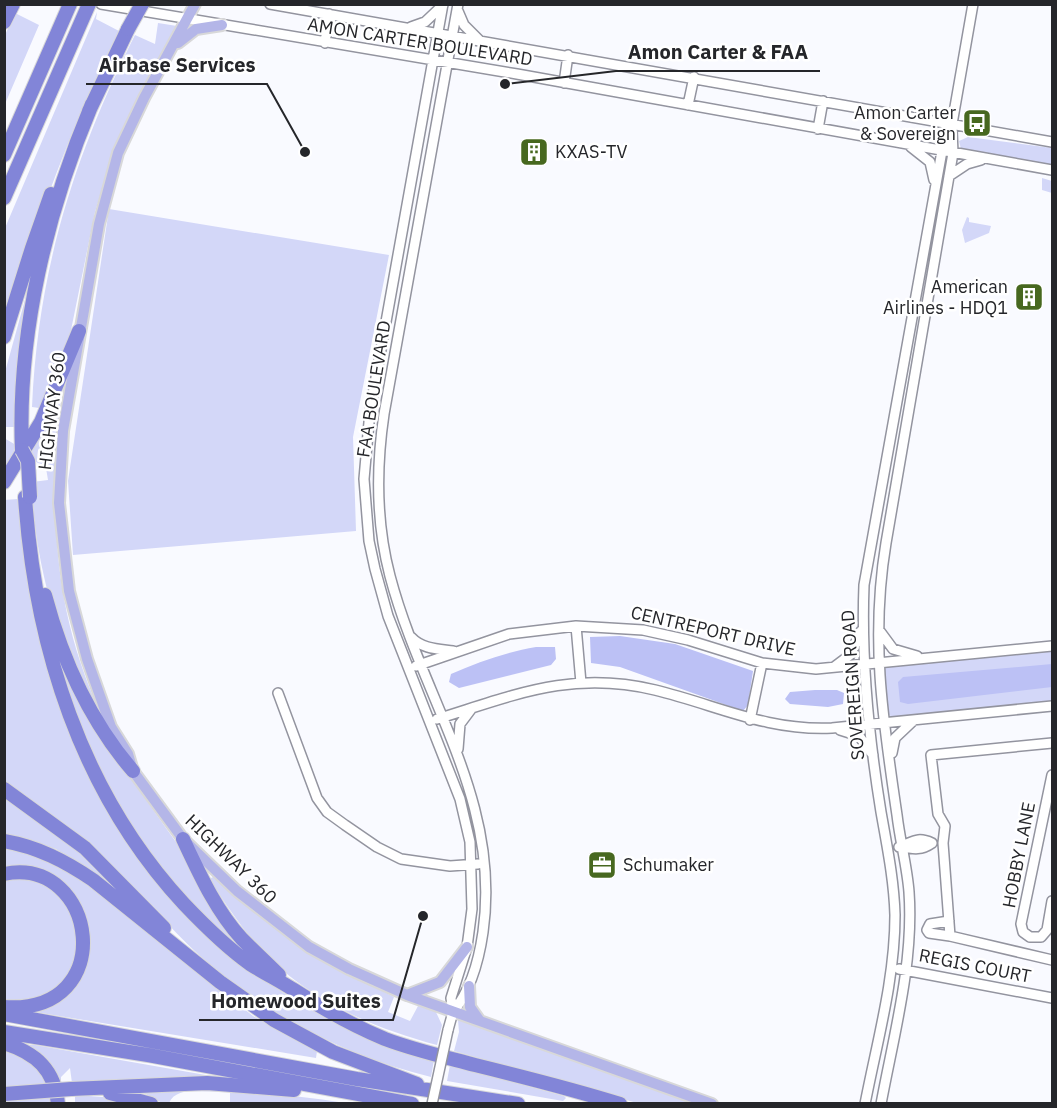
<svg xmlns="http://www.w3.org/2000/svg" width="1057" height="1108" font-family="'IBM Plex Sans',sans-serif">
<rect width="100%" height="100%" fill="#f9faff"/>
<path fill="#d3d7f8" d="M97,12L96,19L119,31C71,126 36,223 5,324V228Z
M15,13L39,25L5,104V35Z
M158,23L177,26L137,100L112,157L95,212L70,335L39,408L32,407C38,270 74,156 135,35L155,44Z
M968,137L1052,148V165L961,149L959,141Z
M1042,178L1052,181V193L1042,190Z
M109,209L389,255L353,437L356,531L73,555L68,481Z
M967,217L969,218V222L991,226L989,233L965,243L962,230Z
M31,278L16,427H5V372Z
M60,404C50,517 53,611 102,716C60,663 32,550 32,482L48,480L46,468L33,460L31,451L57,405Z
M4,438L16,445V454L4,473Z
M18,499C34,641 67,771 160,884C173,900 190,914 205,928C235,957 265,983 301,1004C343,1028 389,1043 434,1060L431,1077C345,1056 264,1014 199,955C168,927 143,894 113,867C79,836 40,810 5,783L4,500Z
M54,639L127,773L183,852L237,938L233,943L198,911L161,870L107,789L66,690Z
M1052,651V703L893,718L887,713L883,670L890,666Z
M5,795L68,841L121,889L120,894L56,849L5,834Z
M4,847L50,860L84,878L173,953L253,1016L317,1051L316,1058L35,1012L82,970L68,892L5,871Z
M213,877L286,937L317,957L394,997L388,1012L410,1021L418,1006L435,1010L442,1025L437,1045C365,1026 293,993 246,932C233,915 221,897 209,879Z
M5,879C14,880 28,878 37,882C84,898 91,968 50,994C39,1001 17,1000 5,1002Z
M458,1020H462L699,1103H637L454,1051L459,1032Z
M30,1045H35L234,1080L72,1083L70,1068L61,1077V1084L28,1046Z
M5,1047L29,1058L50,1085L5,1087Z
M450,1065L564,1096L566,1098L563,1101L447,1081Z
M173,1091C231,1091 288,1093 345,1103H230V1092C213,1092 177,1084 169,1103H162L142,1092Z
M75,1095L116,1098L117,1103H75Z
M53,1097V1103L5,1104V1099Z"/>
<path fill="#bcc1f5" d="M620,636L675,644L753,671L748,705L743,711L620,667L591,663L590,637Z
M536,647H555L556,659L551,665L459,688L449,682L451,674C478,662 506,652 536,647Z
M1052,664V687L908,704L900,702L898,682L903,677Z
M815,690H837L844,693L843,704L828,707L790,704L785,699L790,692Z"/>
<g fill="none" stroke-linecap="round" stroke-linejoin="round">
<g stroke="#93949f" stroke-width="12">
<path id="minor" d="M101,4L517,74L1052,170
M270,4L1052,142
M443,4L370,411L364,479L369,541L375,569L388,616L460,799L470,842L472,909L467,947L451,998L453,1012L448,1030
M458,11L464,25L479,40
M411,27L425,22L443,5
M325,43L329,14
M564,83L568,55
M688,105L694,77
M818,129L823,101
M911,147L930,162L934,180
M949,176L967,164L981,160
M576,626L581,683
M879,630L893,649L917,656
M411,637C422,649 438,649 453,651
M416,666L509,634L576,626L643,630L688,640L762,663L816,669L1052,646
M834,667L850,655L861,631
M278,693L317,798L327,812L345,825L377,847L401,859L450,866L478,864
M437,719C515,695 571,670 655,690C717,705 766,731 832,728L1052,706
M750,720L762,663
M840,730L859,736L873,755
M1052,743L931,755L938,814L945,826L943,843L950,936L1052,960
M458,749L460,724L472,708
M892,753L895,738L913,721
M1052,775L1021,924L1023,932L1030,937H1041L1047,930L1052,901
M902,846C914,850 922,850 932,843
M899,847C913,842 917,836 932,843
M949,921L930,924L927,930L929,933L950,936
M899,969L1052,998
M453,1012C471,990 479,960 483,932C502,800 422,698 390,576C376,523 376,468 384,414L458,4
M865,1104C877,1042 895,979 895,915C894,880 887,846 881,812C869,738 861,660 864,585L942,151L952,124L973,4
M881,1104C894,1034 914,962 909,892C907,866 900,841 897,815C883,720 870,639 886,543L953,153L952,130"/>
</g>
<g stroke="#d8d8d9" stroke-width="14">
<path id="major" d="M195,4L144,98L118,153L99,224L63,431L59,503L69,591L87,659L111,727L128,754L133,771L183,839L237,891L309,947L349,969L407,995L712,1104
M178,43L196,29L222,25
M469,986L470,1007L480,1021
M407,995L440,982L467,947"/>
</g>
<g stroke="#d8d8d9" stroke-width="16">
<path id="highway" d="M4,22L13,4
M89,111L128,29
M4,155L70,4
M4,198L89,4
M4,337L32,248L51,194
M22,450C17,333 47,211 92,104
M4,482L41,422L79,331
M25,497C35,646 81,793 184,904C204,925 226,947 250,964C264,973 280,981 294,990C325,1010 351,1025 385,1039C414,1050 445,1057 475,1065C524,1077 572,1089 620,1104
M45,595C62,659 89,720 133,771
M4,789L85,848L164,928
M183,839C199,873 216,911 242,939C254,951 267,963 279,975
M4,841C38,847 65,861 93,880L220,982L274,1020L333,1052L417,1084
M4,874C97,855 121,1015 4,1007
M4,1014L357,1079L518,1104
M4,1032L148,1055L412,1104
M4,1043C36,1053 55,1070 58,1104
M71,1089L207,1083L294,1090
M110,1093L151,1104"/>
</g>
<use href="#minor" stroke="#fff" stroke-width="9"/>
<use href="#major" stroke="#b4b6e8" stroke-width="10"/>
<use href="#highway" stroke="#8285d8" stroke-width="14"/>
<g stroke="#93949f" stroke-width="12" stroke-linecap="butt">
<path id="minor-bridge" d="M432,1104L448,1030"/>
</g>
<g stroke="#d8d8d9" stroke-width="16" stroke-linecap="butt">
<path id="highway-bridge" d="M128,29L142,4
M22,450L28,461L30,497
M4,1094L71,1089"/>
</g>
<use href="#minor-bridge" stroke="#fff" stroke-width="9"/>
<use href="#highway-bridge" stroke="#8285d8" stroke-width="14"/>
</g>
<defs>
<g id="bus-square" transform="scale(1.5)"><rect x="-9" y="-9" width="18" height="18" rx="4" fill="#47681f" stroke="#fff"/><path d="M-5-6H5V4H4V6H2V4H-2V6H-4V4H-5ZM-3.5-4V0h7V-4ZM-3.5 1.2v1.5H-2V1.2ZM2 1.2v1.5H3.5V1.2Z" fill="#fff"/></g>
<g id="building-square" transform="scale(1.5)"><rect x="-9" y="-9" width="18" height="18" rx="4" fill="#47681f" stroke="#fff"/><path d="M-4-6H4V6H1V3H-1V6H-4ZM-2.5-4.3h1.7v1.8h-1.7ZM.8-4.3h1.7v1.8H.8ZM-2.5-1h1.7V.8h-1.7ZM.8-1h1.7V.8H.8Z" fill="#fff"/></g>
<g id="office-square" transform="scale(1.5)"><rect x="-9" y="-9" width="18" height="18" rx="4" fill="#47681f" stroke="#fff"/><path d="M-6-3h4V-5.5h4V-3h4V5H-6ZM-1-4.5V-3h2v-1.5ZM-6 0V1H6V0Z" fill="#fff"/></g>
</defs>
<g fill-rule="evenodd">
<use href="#bus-square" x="977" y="123"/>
<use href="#building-square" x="534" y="152"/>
<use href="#building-square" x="1029" y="297"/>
<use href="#office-square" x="602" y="865"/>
</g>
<g text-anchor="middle" stroke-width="5" stroke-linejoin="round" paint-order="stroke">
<g font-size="18" fill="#25262a" stroke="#fff">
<text transform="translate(420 42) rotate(9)" y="6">AMON CARTER BOULEVARD</text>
<text transform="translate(374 389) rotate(-81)" y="6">FAA BOULEVARD</text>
<text transform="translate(52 411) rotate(-83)" y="6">HIGHWAY 360</text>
<text transform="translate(713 631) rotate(13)" y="6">CENTREPORT DRIVE</text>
<text transform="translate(853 685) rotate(-94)" y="6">SOVEREIGN ROAD</text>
<text transform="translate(1019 855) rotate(-79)" y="6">HOBBY LANE</text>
<text transform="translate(231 859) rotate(44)" y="6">HIGHWAY 360</text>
<text transform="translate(975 966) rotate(11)" y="6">REGIS COURT</text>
</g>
<g font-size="18" fill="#25262a" stroke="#fff" text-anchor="end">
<text x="956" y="119">Amon Carter<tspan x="956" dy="21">&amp; Sovereign</tspan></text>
<text x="555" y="158" text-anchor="start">KXAS-TV</text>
<text x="1008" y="293">American<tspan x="1008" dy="21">Airlines - HDQ1</tspan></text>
<text x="623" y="871" text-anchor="start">Schumaker</text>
</g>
</g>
<path fill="none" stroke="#25262a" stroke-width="2" d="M505 84L616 71H820M305 152L267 84H86M423 916L393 1020H199"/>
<g fill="#25262a" stroke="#fff" stroke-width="2">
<circle cx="505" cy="84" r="6"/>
<circle cx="305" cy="152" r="6"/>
<circle cx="423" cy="916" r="6"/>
</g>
<g font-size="20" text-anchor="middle" font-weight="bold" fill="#25262a" stroke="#fff" stroke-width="5" stroke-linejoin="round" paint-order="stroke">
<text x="718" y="59">Amon Carter &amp; FAA</text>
<text x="177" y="72">Airbase Services</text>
<text x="296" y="1008">Homewood Suites</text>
</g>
<rect width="1057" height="1108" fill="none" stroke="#25262a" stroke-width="12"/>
</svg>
